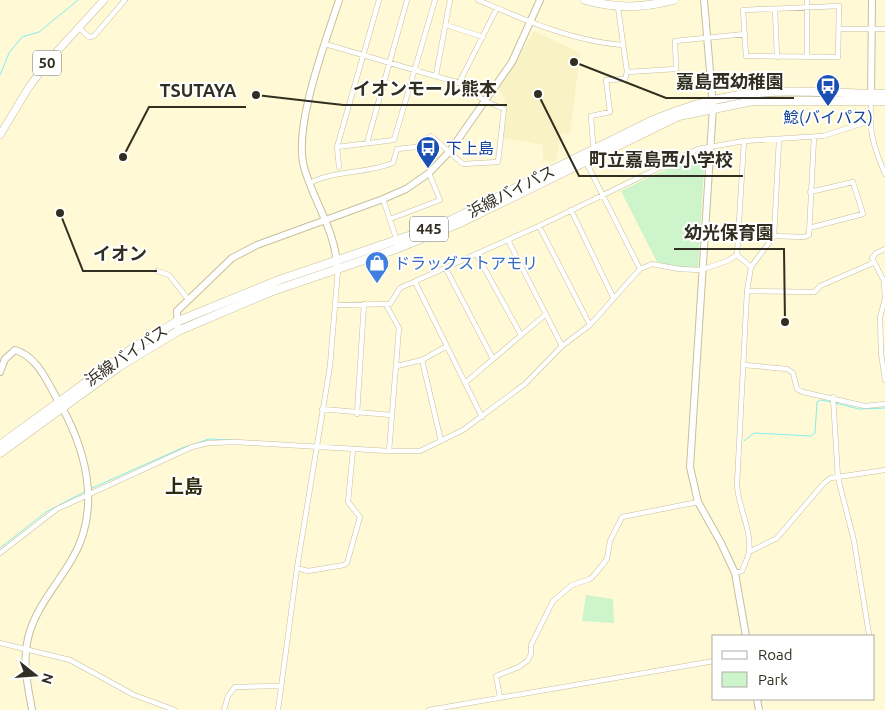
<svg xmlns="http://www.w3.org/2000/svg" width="885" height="710" font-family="Ubuntu,'Noto Sans JP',sans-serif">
<rect width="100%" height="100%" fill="#fff9d5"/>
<path fill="#f9f2c5" d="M534,31L580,53L570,134L561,133L556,161H543V145L504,138L505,100L498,89Z"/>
<path fill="#cdf4cb" d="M705,154L698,267H679L657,262L621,191L685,160Z
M586,595L613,599L614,623L582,621Z"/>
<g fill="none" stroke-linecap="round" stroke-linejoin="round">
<path stroke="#82edf3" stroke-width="1" d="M0,75L9,53L22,37L39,32L78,0
M835,403L859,409L885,408
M744,441L754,433L811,436L815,433L817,402L821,400L831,402
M90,489L182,448L209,439L286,443
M0,548L46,512L84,492"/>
<g stroke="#c6c09d" stroke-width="5.5">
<path id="street" d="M478,0C525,20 571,41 622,45
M807,0V57
M839,6L838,57L746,56L743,10Z
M775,9L777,57
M446,25L483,37
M79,28L89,37L94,36L125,0
M839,29H885
M627,72L676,69L675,41L745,34
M436,75L450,0
M459,83L497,8
M871,101C869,133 873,145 885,174
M367,143L407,0
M593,144L591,116L610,112L606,80L625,79L627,72L618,7
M337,147L394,140L435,0
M585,160L640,269
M339,167L337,147L379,0
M310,183C335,170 366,174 393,163L397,149L416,147L431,136L463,164L498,162L504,109L485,101L459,83L325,44
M383,199L397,241L396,249
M571,210L613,297
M390,219L440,200L429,173
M539,226L590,325
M809,228L863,214L853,182L810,192
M774,236L804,237L809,235L814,137
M508,240L562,346
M885,249L876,253L872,258L884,281L885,299L880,317L881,353L885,380
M477,255L521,335
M737,255L744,141
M737,255L751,267
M446,269L493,359
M157,271L169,275L188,299
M415,282L482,417
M747,291L815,292L820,286L873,263
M335,305L390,304L400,288L539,226L698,149L744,141L823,136L870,121
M386,305L399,328L389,451
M422,360L441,441
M744,365L787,369L793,373L797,389L803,392L865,406L885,404
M397,366L422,360L447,346
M465,383L546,314
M833,397L838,478L854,541L869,634
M322,409L391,415
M357,414L364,304
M749,552L777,538L824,483L831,478L885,470
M0,553L57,509L192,447L208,443L236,442L389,451H420L463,430L525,384L562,346L590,325L640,269L652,264L679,269L701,270L727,261L737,255
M297,568L308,571L344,565L347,563L360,517L348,502L353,450
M735,573L742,571C744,565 748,558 749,552C752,530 738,507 737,485L747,291L751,267L774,236L779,140
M0,643L70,660L134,695L175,710
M500,697L496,676L519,667L528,660L531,654V645L553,601L572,585L590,579L596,573L607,559L610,541L622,517L698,502
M224,710L228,696L235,687L281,686
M278,710L297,568L330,366L338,269
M429,710L714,661"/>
</g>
<g stroke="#c6c09d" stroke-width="8">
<path id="secondary" d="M704,0L713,107L690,467L698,502L721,543L735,573L746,636
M871,99L872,0
M337,265C335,230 313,200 304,167C293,126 326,41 339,0
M178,331L177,311L232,258L257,245L383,199L406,189L429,173L450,151L512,62L540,0
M0,372L5,359L15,350C36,356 46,379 56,397C85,445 103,507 72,559C57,585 35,608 28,638C22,662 28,687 32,710
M757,699L759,710"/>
</g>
<g stroke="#c6c09d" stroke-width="8">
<path id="primary" d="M0,135L29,87L50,59L104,0"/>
</g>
<g stroke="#c6c09d" stroke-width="9">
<path id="highway" d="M585,0C617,9 643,8 674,0
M0,445L133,348L176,322L279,280L441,225L651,121C679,109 708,100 739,95C787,88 837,94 885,94
M0,453L120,366L178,331L270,292L396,249L462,222L679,116L753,101H885"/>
</g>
<use href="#street" stroke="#fff" stroke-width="4.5"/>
<use href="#secondary" stroke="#fff" stroke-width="6"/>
<use href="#primary" stroke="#fff" stroke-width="7"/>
<use href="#highway" stroke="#fff" stroke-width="8"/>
</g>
<defs>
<g id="bus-pin" transform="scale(1.25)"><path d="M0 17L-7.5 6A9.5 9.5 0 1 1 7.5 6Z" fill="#1a4fb4" stroke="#fff"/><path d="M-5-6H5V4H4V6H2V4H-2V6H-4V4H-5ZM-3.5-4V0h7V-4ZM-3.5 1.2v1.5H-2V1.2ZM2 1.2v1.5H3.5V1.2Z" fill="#fff"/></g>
<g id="shop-pin" transform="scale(1.25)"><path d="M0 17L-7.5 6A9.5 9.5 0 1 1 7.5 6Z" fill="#3f7fe0" stroke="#fff"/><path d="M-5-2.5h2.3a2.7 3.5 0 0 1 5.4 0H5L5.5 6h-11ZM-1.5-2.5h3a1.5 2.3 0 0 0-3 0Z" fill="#fff"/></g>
</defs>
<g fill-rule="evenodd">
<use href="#bus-pin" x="828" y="86"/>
<use href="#bus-pin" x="428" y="148"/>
<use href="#shop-pin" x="377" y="263"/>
</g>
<g text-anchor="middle" stroke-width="4" stroke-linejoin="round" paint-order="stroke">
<g fill="#fff" stroke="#6f6d64" stroke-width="1">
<rect x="33" y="50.5" width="28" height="25" rx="4"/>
<rect x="410" y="216.5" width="38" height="25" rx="4"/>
</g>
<g font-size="15" font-weight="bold" fill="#312f21">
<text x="47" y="68">50</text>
<text x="429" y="234">445</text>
</g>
<g font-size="16" fill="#164399" stroke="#fff">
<text x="828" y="123">鯰(バイパス)</text>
<text x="446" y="154" text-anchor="start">下上島</text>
</g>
<g font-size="16" fill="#312f21" stroke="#fff">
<text transform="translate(511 191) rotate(-27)" y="6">浜線バイパス</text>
<text transform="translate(126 355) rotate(-34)" y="6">浜線バイパス</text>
</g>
<g font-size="16" fill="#366cbe" stroke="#fff" text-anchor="start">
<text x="394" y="269">ドラッグストアモリ</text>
</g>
<g font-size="19" font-weight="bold" fill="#302b0c" stroke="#fff">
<text x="184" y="493">上島</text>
</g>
</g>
<path fill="none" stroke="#312f21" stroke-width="2" d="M574 62L666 98H794M256 95L343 105H507M123 157L149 107H246M538 94L579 176H743M785 322L784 249H674M60 213L83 271H157"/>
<g fill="#312f21" stroke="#fff" stroke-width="2">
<circle cx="574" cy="62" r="5"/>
<circle cx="256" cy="95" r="5"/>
<circle cx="123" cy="157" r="5"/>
<circle cx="538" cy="94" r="5"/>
<circle cx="785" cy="322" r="5"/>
<circle cx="60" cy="213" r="5"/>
</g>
<g font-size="18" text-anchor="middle" font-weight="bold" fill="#312f21" stroke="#fff" stroke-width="4" stroke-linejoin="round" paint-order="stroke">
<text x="730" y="88">嘉島西幼稚園</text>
<text x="425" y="95">イオンモール熊本</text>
<text x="198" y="97">TSUTAYA</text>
<text x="661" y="166">町立嘉島西小学校</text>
<text x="729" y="239">幼光保育園</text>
<text x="120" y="260">イオン</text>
</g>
<rect x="712" y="635" width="162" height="65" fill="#ffffff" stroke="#adaca6"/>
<rect x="722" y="651" width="25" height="8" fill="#ffffff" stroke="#adaca6"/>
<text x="758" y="660" font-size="15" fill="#312f21">Road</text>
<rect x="722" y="672" width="25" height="15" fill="#cdf4cb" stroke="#adaca6"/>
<text x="758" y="685" font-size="15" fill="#312f21">Park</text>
<g transform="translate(35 675) rotate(107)" stroke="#ffffff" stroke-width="4" paint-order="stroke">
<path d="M0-4L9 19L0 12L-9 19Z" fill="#312f21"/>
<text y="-8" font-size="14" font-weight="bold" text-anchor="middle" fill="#312f21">N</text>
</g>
</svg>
